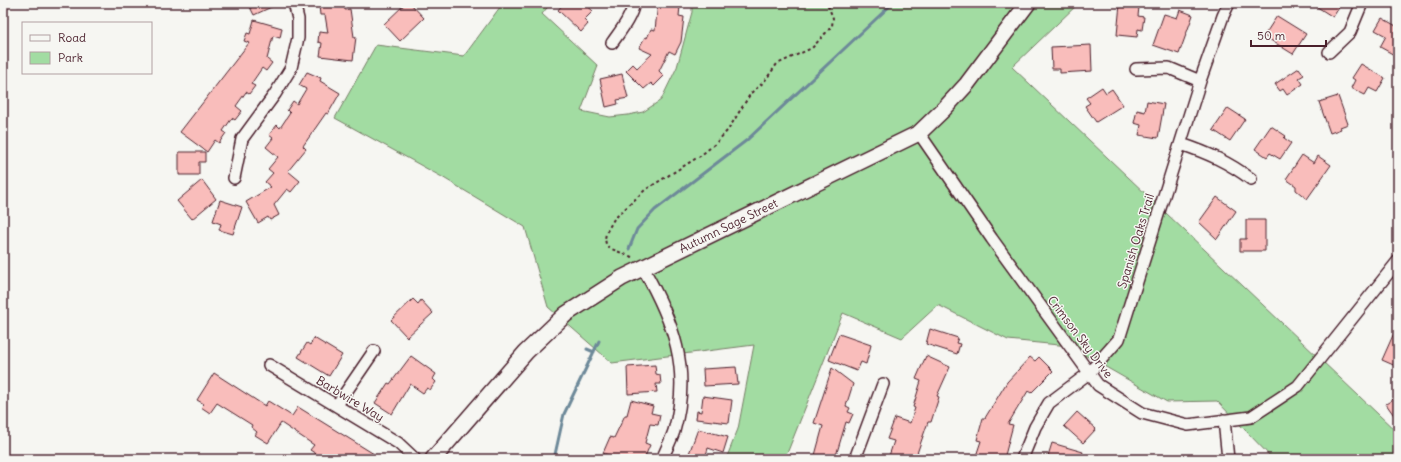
<svg xmlns="http://www.w3.org/2000/svg" width="1401" height="462" font-family="Delius,sans-serif">
<rect width="100%" height="100%" fill="#f6f6f2"/>
<filter id="ink" filterUnits="userSpaceOnUse"><feTurbulence type="fractalNoise" baseFrequency=".025" numOctaves="2"/><feDisplacementMap in="SourceGraphic" scale="8" xChannelSelector="R" yChannelSelector="G"/><feConvolveMatrix kernelMatrix="1 2 1 2 8 2 1 2 1" color-interpolation-filters="sRGB"/></filter>
<g filter="url(#ink)">
<path fill="#a2dca2" stroke="#767e66" d="M503,3H551L542,14L598,66L581,111L610,117L628,115L643,112L661,100L677,67L692,12V3H1079L1012,67L1398,433V459H1273L1217,401L1167,402L1069,346L1008,340L938,305L902,338L843,313L788,451L781,459H726L738,429L754,345L612,363L548,307L525,227L442,177L335,118L376,45L464,56Z"/>
<g fill="none" stroke-linecap="round" stroke-linejoin="round">
<path stroke="#6d8999" stroke-width="3" d="M629,249L637,229L655,210L747,140L893,3
M587,349L594,352
M554,459L564,414L599,341"/>
</g>
<path fill="#f9bdbb" stroke="#4a1f2b" d="M248,3H280L254,15Z
M335,3H344L345,10L350,9L354,37H356L353,60L320,56L322,43L318,42L319,32L328,33L325,15H320L319,5Z
M406,3H410L424,18L400,41L384,24Z
M564,3H584L593,11L584,20L588,24L581,32L558,10Z
M658,3L680,6L679,16L684,17L681,42L675,54L669,51L659,71L664,76L654,86L651,83L644,89L626,71L633,64L637,68L652,54L639,48L645,37L647,38L651,29L655,30Z
M1311,3H1342L1333,17Z
M1120,4L1139,7L1138,16L1144,17L1142,30L1138,29L1137,37L1117,35Z
M1180,10L1193,15L1179,54L1153,45L1164,14L1177,18Z
M1277,16L1306,34L1293,54L1264,36Z
M1382,18L1398,27V57L1380,47L1386,36L1375,30Z
M254,20L282,28L280,38L273,36L267,59L272,63L266,71L262,68L251,84L255,86L249,94L246,92L236,106L242,111L235,120L232,118L223,131L226,133L219,143L215,140L207,152L180,132L249,43L244,41L247,33L250,34Z
M1091,45L1092,71L1060,73V69H1052L1051,47Z
M1361,64L1385,78L1377,92L1369,88L1365,95L1351,88L1355,80L1352,78Z
M1299,68L1304,75L1299,78L1303,84L1287,95L1283,89L1280,91L1275,84Z
M307,72L321,78L320,81L340,93L328,114L326,113L303,146L306,149L288,171L300,181L291,192L287,189L274,205L279,215L270,220L268,217L258,223L246,202L271,187L265,182L273,173L268,169L278,157L266,147L273,138L269,135L277,125L280,128L290,113L287,110L293,101L297,104L306,89L299,85Z
M622,74L628,98L617,100L618,104L606,107L600,79Z
M1102,87L1106,93L1112,89L1123,105L1096,122L1085,106L1090,103L1086,98Z
M1338,96L1348,124L1340,127L1341,129L1330,133L1319,102Z
M1147,101L1164,104L1158,138L1139,135L1141,125L1134,123L1137,110L1145,112Z
M1228,108L1245,119L1230,141L1213,130Z
M1271,126L1286,136L1284,138L1291,143L1280,159L1270,153L1267,157L1255,149Z
M179,152H205V162H199V175H179Z
M1302,155L1314,163L1318,156L1331,165L1307,199L1296,190V186L1286,179Z
M202,180L216,199L192,219L177,201Z
M1217,197L1236,211L1217,239L1199,222Z
M220,200L242,207L233,234L219,230L221,224L213,221Z
M1246,220H1265V251H1240V239H1246Z
M413,299L418,304L421,300L433,313L407,337L391,320Z
M1398,324V367L1382,360Z
M930,329L958,338L956,343L960,344L957,354L926,344Z
M839,334L871,345L866,364L861,362L857,371L829,360Z
M314,338L342,355L329,376L298,357L307,343L310,345Z
M411,356L436,374L433,379L436,382L430,390L427,388L423,393L410,384L392,414L375,403L388,383L390,384Z
M926,356L950,367L937,396L939,397L931,422H928L915,459H888L894,441L887,439L895,418L910,423L915,408L913,407L921,381L916,379Z
M1030,357L1035,361L1039,357L1053,371L1031,393L1028,391L1008,424L1013,425L1004,459H975L981,441L977,440L983,418H985L1007,382Z
M655,365L656,374L660,375L661,384H656L657,392L628,394L627,367Z
M736,367L738,384L704,386L703,369Z
M832,368L853,384L846,406L850,408L848,412L853,414L849,423L846,422L835,459H814L823,426L814,423Z
M214,373L265,406L268,401L292,416L298,407L382,459H324L310,450L314,445L281,423L268,443L255,435L257,432L251,427L252,425L217,403L210,413L201,407L204,404L197,400Z
M703,396L732,400L729,423L696,419L697,411L701,412Z
M1398,396V421L1386,404Z
M631,400L653,406L651,413L660,415L658,425L650,424L645,443L650,445L644,459H618L603,453L610,437L614,438L625,415H627Z
M1077,412L1096,429L1083,443L1064,426Z
M698,429L728,437L723,453L708,448L705,459H687Z
M1052,443L1083,452L1081,459H1047Z"/>
<g fill="none" stroke-linecap="round" stroke-linejoin="round">
<g stroke="#4a1f2b" stroke-width="14">
<path id="street" d="M612,43C621,30 631,18 634,3
M1329,52L1350,32L1362,3
M1136,69L1169,68L1200,81
M919,133L992,239L1098,385L1142,413L1188,425L1251,417L1298,386L1398,261
M1181,144C1208,153 1228,162 1251,179
M234,178L242,139L275,94L291,68L298,38V19L294,3
M643,268C673,321 692,369 674,431C671,440 666,450 662,459
M269,365L398,443L415,459
M337,405L374,351
M1224,420L1228,459
M855,459L883,384
M1022,459L1035,427L1049,403L1089,373L1119,339L1200,81L1223,16L1229,3"/>
</g>
<g stroke="#4a1f2b" stroke-width="18">
<g id="secondary">
<path id="s1" d="M433,459L526,352L566,314L622,278L919,133L944,109L967,84L1028,3"/>
</g>
</g>
<path stroke="#4a1f2b" stroke-width="2" stroke-dasharray="3 3" stroke-linecap="butt" d="M632,257L609,248L606,244L605,239L606,233L614,219L645,190L700,156L715,144L728,130L751,93L764,82L777,64L812,48L832,26L833,18L827,3"/>
<use href="#street" stroke="#f6f6f2" stroke-width="11"/>
<use href="#secondary" stroke="#f6f6f2" stroke-width="15"/>
</g>
</g>
<g text-anchor="middle" stroke-width="3" stroke-linejoin="round" paint-order="stroke">
<g font-size="12" fill="#4a1f2b" stroke="#f6f6f2">
<text dy="4" stroke="none"><textPath href="#s1" startOffset="382">Autumn Sage Street</textPath></text>
<text transform="translate(1136 241) rotate(-73)" y="4">Spanish Oaks Trail</text>
<text transform="translate(1080 337) rotate(53)" y="4">Crimson Sky Drive</text>
<text transform="translate(350 399) rotate(31)" y="4">Barbwire Way</text>
</g>
</g>
<rect width="1401" height="462" fill="none" stroke="#f6f6f2" stroke-width="16"/>
<rect x="8" y="8" width="1385" height="446" fill="none" stroke="#4a1f2b" stroke-width="1.5" filter="url(#ink)"/>
<rect x="22" y="22" width="130" height="52" fill="#f6f6f2" stroke="#b1a0a2"/>
<rect x="30" y="35" width="20" height="6" fill="#f6f6f2" stroke="#b1a0a2"/>
<text x="58" y="42" font-size="12" fill="#4a1f2b">Road</text>
<rect x="30" y="52" width="20" height="12" fill="#a2dca2" stroke="#b1a0a2"/>
<text x="58" y="62" font-size="12" fill="#4a1f2b">Park</text>
<path d="M1251 40v6h75v-6" fill="none" stroke="#4a1f2b" stroke-width="2"/>
<text x="1257" y="40" font-size="12" fill="#4a1f2b" stroke="#f6f6f2" stroke-width="3" paint-order="stroke">50 m</text>
</svg>
